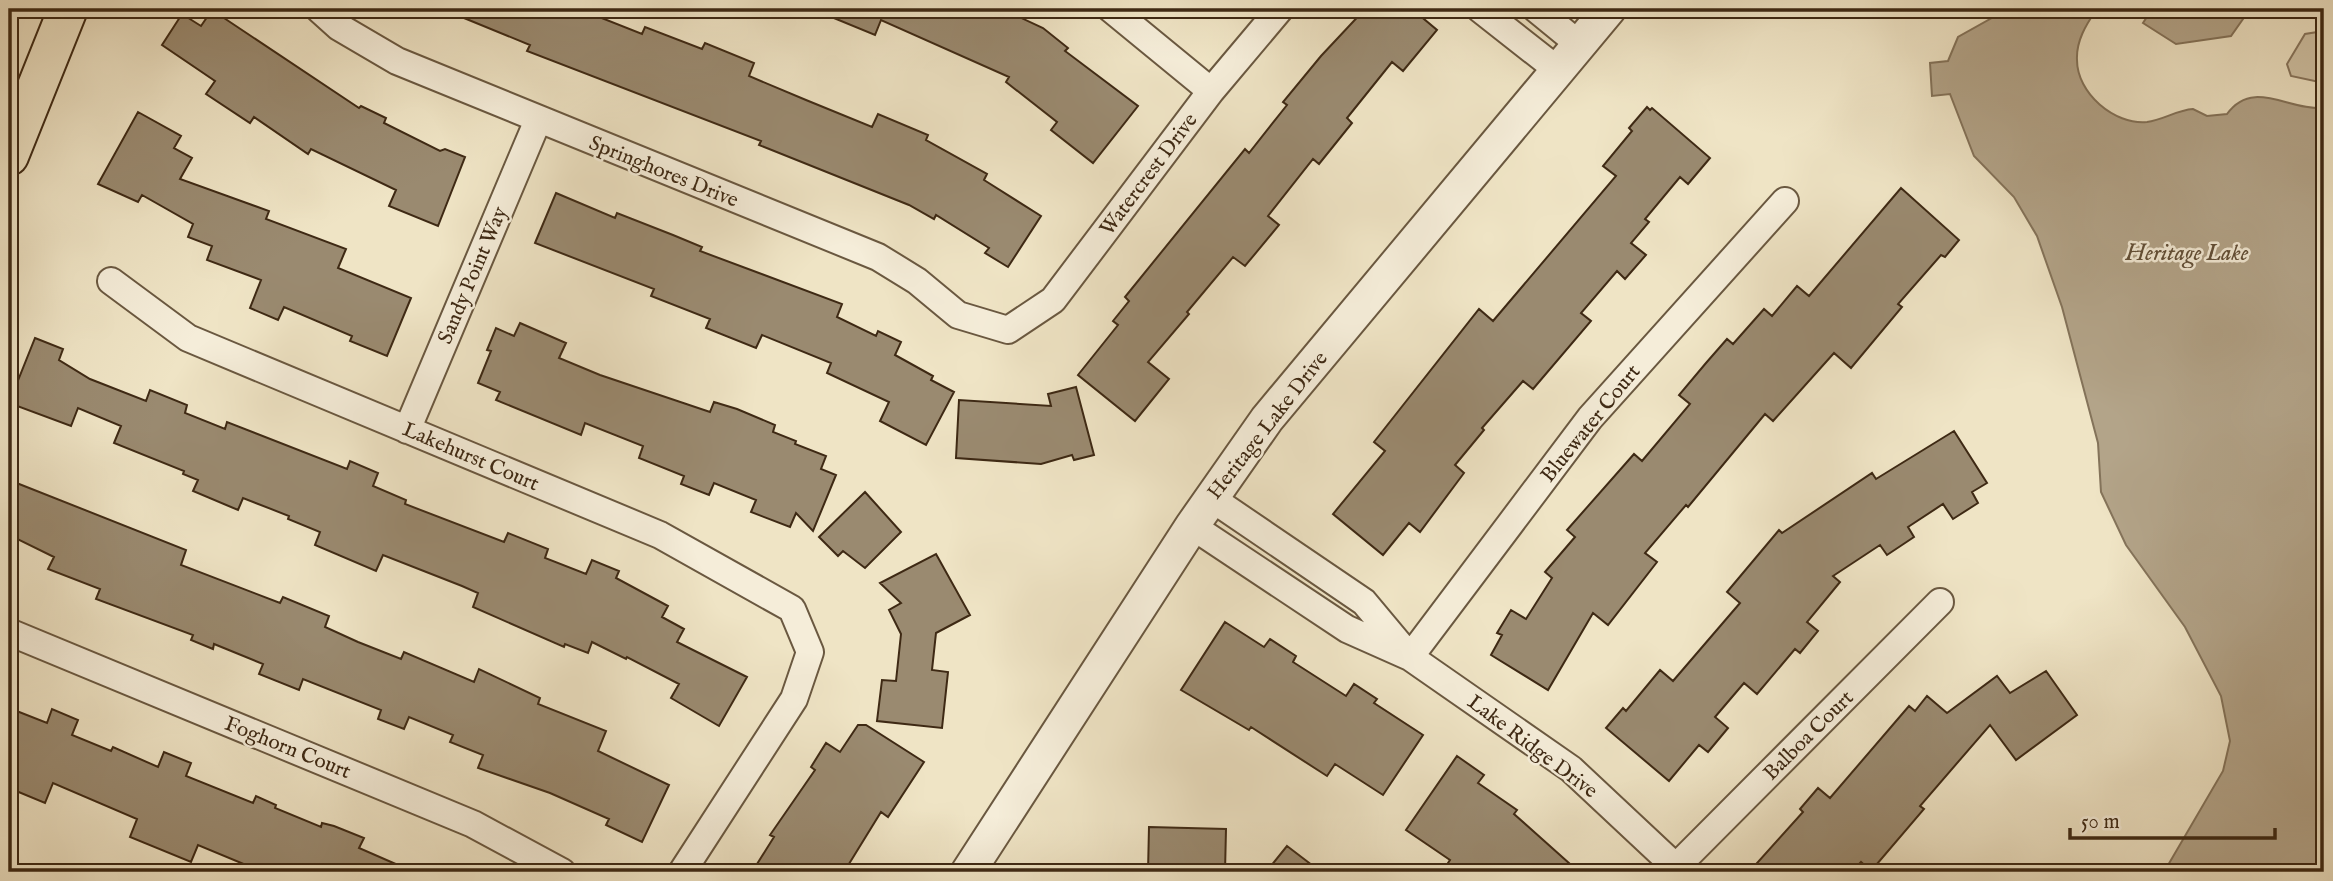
<svg xmlns="http://www.w3.org/2000/svg" width="2333" height="881" font-family="'IM FELL English',serif">
<rect width="100%" height="100%" fill="#efe4c5"/>
<filter id="stains"><feTurbulence type="fractalNoise" baseFrequency=".00286" numOctaves="4"/><feColorMatrix values="0 0 0 0 .2 0 0 0 0 .09 0 0 0 0 .02 0 0 0 .5 -.17"/></filter>
<radialGradient id="worn" r=".72"><stop offset=".6" stop-color="#630" stop-opacity="0"/><stop offset="1" stop-color="#630" stop-opacity=".3"/></radialGradient>
<path fill="#d1c4a7" stroke="#88765e" stroke-width="2" d="M2324,31V83L2291,76L2287,64L2305,34Z"/>
<path fill="#b3a489" stroke="#84735a" stroke-width="2" d="M2008,9L2096,10C2086,25 2076,41 2077,60C2077,93 2114,125 2147,122C2163,120 2177,110 2193,109L2207,116L2227,114C2253,78 2289,111 2324,108V872H2164L2223,771L2230,741L2221,696L2185,627L2126,545L2101,492L2098,443L2062,307L2037,236L2014,197L1974,156L1950,94L1932,96L1930,63L1948,61L1958,37Z
M2152,9H2250L2231,36L2176,44L2143,23Z"/>
<path fill="#9a8a70" stroke="#3e2914" stroke-width="2" d="M442,9H579L642,34L645,27L702,49L705,43L754,63L749,76L806,100L872,127L878,114L928,135L926,140L987,174L984,180L1041,216L1008,267L985,253L989,248L936,215L934,219L909,205L759,145L761,141L527,51L530,45Z
M812,9H1002L1043,28L1068,48L1065,51L1138,106L1093,163L1051,130L1057,122L1006,82L1009,77L881,20L875,35Z
M1365,9H1412L1437,30L1403,71L1392,62L1347,118L1352,123L1319,164L1313,159L1268,216L1279,225L1245,266L1233,257L1187,312L1189,314L1148,362L1169,379L1135,421L1078,375L1118,325L1113,321L1129,301L1125,297L1245,149L1249,153L1287,105L1283,102L1321,56Z
M212,10L359,108L361,106L386,118L384,123L440,151L445,149L465,157L438,226L389,206L396,190L311,149L308,154L254,117L250,123L206,94L215,81L162,45L182,14L201,26Z
M1647,107L1650,110L1652,108L1710,158L1688,184L1680,177L1645,219L1649,222L1631,243L1646,255L1625,279L1617,271L1581,313L1591,321L1533,389L1523,381L1482,428L1484,430L1455,465L1464,473L1420,532L1409,523L1383,555L1333,514L1385,451L1374,442L1479,309L1493,321L1616,176L1603,166L1632,131L1629,128Z
M138,112L181,136L174,148L192,158L180,179L269,211L266,219L346,249L338,268L411,298L387,356L350,341L352,336L284,307L278,320L250,308L261,280L207,260L212,246L188,237L193,224L142,195L138,202L98,184Z
M1901,188L1959,240L1945,257L1941,255L1898,304L1902,307L1851,368L1834,353L1773,421L1765,414L1688,507L1686,505L1645,553L1657,562L1608,625L1593,613L1548,690L1491,655L1502,635L1497,633L1511,610L1526,619L1552,578L1545,572L1575,537L1567,530L1634,454L1642,461L1690,404L1679,395L1706,363L1727,339L1733,344L1764,309L1772,316L1797,286L1809,296Z
M556,193L615,218L617,213L673,235L702,247L700,251L842,304L837,317L876,336L878,331L901,342L895,355L933,376L931,380L954,392L926,445L880,421L889,402L827,373L831,363L762,335L756,348L706,328L710,319L651,296L654,289L535,243Z
M520,323L566,343L559,358L600,375L710,412L714,402L737,409L775,425L773,432L796,441L795,444L826,456L821,469L836,475L813,531L796,513L790,527L751,512L756,500L714,483L709,495L681,484L684,476L639,458L643,446L585,423L581,435L496,400L500,392L478,383L491,351L487,350L496,328L514,336Z
M35,338L63,349L59,360L90,379L146,401L150,390L187,405L185,413L225,429L227,422L347,469L350,461L378,473L373,486L406,500L405,504L504,542L508,533L548,549L545,558L586,574L592,560L619,571L616,578L668,606L662,617L684,629L677,642L747,677L719,726L671,698L679,684L627,657L626,659L592,642L588,653L565,644L564,647L473,607L478,593L462,586L383,555L376,571L315,545L320,532L288,519L289,516L243,498L238,510L193,491L198,480L183,474L184,471L114,443L121,426L78,408L71,426L9,403Z
M1076,387L1094,455L1074,460L1072,455L1041,464L956,458L959,400L1051,406L1048,394Z
M1954,431L1987,483L1972,492L1978,503L1953,519L1943,504L1908,527L1914,537L1887,555L1880,545L1833,576L1840,582L1807,622L1818,631L1800,653L1795,649L1757,694L1744,683L1715,717L1728,728L1708,752L1699,745L1669,781L1606,728L1623,708L1626,711L1660,670L1673,681L1740,603L1727,592L1779,530L1782,533L1872,473L1876,479Z
M9,480L186,550L181,565L280,603L283,597L329,616L325,627L358,642L401,659L404,652L474,682L479,669L540,698L538,704L606,731L598,751L669,785L642,842L606,825L609,819L550,793L478,768L483,755L450,742L453,735L409,717L404,729L378,719L381,710L303,679L299,690L259,674L263,664L214,644L213,649L191,640L193,635L96,599L100,589L48,569L54,557L9,535Z
M865,492L901,532L865,568L843,551L838,556L819,537Z
M936,554L970,615L936,633L932,670L948,672L942,728L877,721L882,680L896,681L901,634L889,610L901,603L880,583Z
M1225,622L1264,647L1270,639L1296,656L1293,662L1346,696L1354,684L1377,699L1374,703L1423,735L1383,795L1335,764L1327,776L1251,727L1249,730L1181,690Z
M2046,671L2077,715L2016,760L1990,725L1920,806L1924,809L1871,871L1861,862L1852,872H1749L1803,812L1800,809L1818,788L1830,798L1909,706L1915,711L1927,696L1947,713L1997,676L2010,693Z
M9,708L47,723L52,709L78,720L72,735L111,751L113,747L158,767L164,752L191,763L186,776L253,803L256,796L276,805L275,808L321,827L322,823L334,826L364,838L359,848L414,872H263L198,845L191,862L130,837L137,819L53,783L45,803L9,788Z
M858,725H866L924,762L888,817L881,812L844,872H752L774,837L770,835L815,770L811,767L826,743L840,752Z
M1457,756L1484,775L1478,783L1517,810L1514,814L1579,872H1461L1448,863L1450,860L1406,830Z
M1149,827L1226,829L1225,872H1148Z
M1287,846L1321,872H1266Z"/>
<g fill="none" stroke-linecap="round" stroke-linejoin="round">
<g stroke="#6a5840" stroke-width="30">
<path id="minor" d="M319,9L339,27L397,61L878,257L917,281L958,315L1008,330L1053,300L1211,91L1280,9
M1111,9L1211,91
M1480,9L1559,71
M1536,9L1580,45
M111,281L188,338L660,535L792,609L810,652L794,699L682,872
M407,430L538,120
M1192,526L1347,629L1410,657L1364,602L1211,498
M9,632L473,824L562,872
M1676,867L1940,602
M1681,872L1571,769L1410,657L1590,418L1785,201"/>
</g>
<g stroke="#6a5840" stroke-width="37">
<path id="tertiary" d="M968,872L1192,526L1267,419L1609,9"/>
</g>
<g stroke="#3e2914" stroke-width="42">
<path id="primary" d="M9,156L68,9"/>
</g>
<use href="#minor" stroke="#f5edd9" stroke-width="26"/>
<use href="#tertiary" stroke="#f5edd9" stroke-width="33"/>
<use href="#primary" stroke="#efe4c5" stroke-width="38"/>
</g>
<g text-anchor="middle" stroke-width="5" stroke-linejoin="round" paint-order="stroke">
<g font-size="21" fill="#3e2914" stroke="#f5edd9">
<text transform="translate(664 171) rotate(22)" y="7">Springhores Drive</text>
<text transform="translate(1148 174) rotate(-53)" y="7">Watercrest Drive</text>
<text transform="translate(472 275) rotate(-67)" y="7">Sandy Point Way</text>
<text transform="translate(1590 423) rotate(-51)" y="7">Bluewater Court</text>
<text transform="translate(1267 425) rotate(-52)" y="7">Heritage Lake Drive</text>
<text transform="translate(471 456) rotate(23)" y="7">Lakehurst Court</text>
<text transform="translate(1808 735) rotate(-45)" y="7">Balboa Court</text>
<text transform="translate(1533 746) rotate(37)" y="7">Lake Ridge Drive</text>
<text transform="translate(288 747) rotate(22)" y="7">Foghorn Court</text>
</g>
<g font-size="23" font-style="italic" fill="#614e37" stroke="#f5edd9">
<text x="2187" y="260">Heritage Lake</text>
</g>
</g>
<rect width="2333" height="881" fill="none" stroke="#efe4c5" stroke-width="35"/>
<rect x="10" y="10" width="2312" height="860" fill="none" stroke="#3e2914" stroke-width="3.5"/>
<rect x="18" y="18" width="2298" height="846" fill="none" stroke="#3e2914" stroke-width="2"/>
<path d="M2070 828v10h205v-10" fill="none" stroke="#3e2914" stroke-width="3.5"/>
<text x="2081" y="828" font-size="21" fill="#3e2914" stroke="#f5edd9" stroke-width="5" paint-order="stroke">50 m</text>
<rect width="100%" height="100%" filter="url(#stains)"/>
<rect width="100%" height="100%" fill="url(#worn)"/>
</svg>
